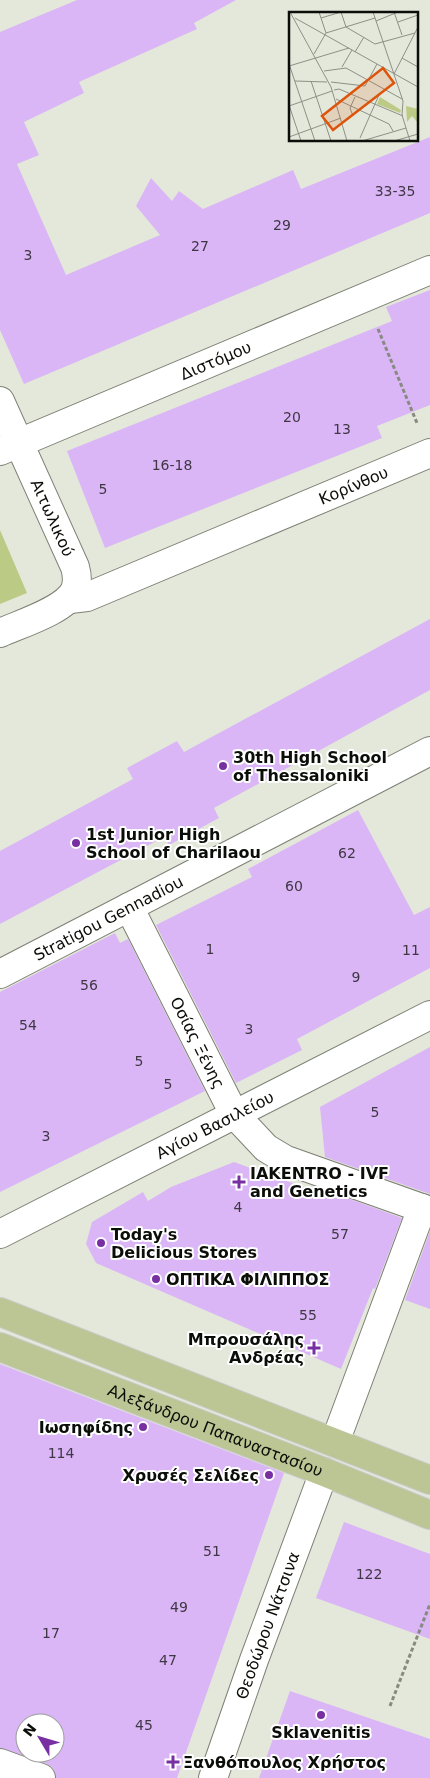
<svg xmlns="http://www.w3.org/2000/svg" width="430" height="1778" font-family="'DejaVu Sans',sans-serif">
<rect width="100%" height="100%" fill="#e4e8da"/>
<path fill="#bbcb86" d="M0,530L27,593L0,604Z"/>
<path fill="#dab6f6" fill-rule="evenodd" d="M77,0H236L194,23L197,29L79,82L84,93L24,122L39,155L17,164L66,275L160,235L136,206L151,178L172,201L179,191L203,209L293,170L301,189L430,137V213L24,384L0,330V32Z
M430,290V405L377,426L382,438L105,548L67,451L392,321L386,307Z
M430,619V690L214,808L219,818L169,845L164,837L0,924V851L133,779L127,768L177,741L184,752Z
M358,810L414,915L430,907V968L297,1039L302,1050L236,1083L156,925L252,877L248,869Z
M115,933L120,943L128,939L205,1091L0,1192V992Z
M430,1047V1194L325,1157L320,1107Z
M234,1162L328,1196V1191L402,1218L375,1289L373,1288L341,1369L96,1263L86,1244L92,1222L143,1192L148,1201L171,1187Z
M430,1231V1309L405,1300Z
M0,1364L284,1473L177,1778H56L53,1768L47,1764L0,1748ZM25,1723H55V1753H25Z
M344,1522L430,1554V1639L316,1598Z
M290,1691L430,1739V1778H259Z"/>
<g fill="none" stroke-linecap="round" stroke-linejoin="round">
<g stroke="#7e8175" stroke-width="30">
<g id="minor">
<path id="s1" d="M0,401L75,567C77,574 78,582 75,590C66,610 20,624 0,633"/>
<path id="s2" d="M0,451L430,270"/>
<path id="s3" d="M70,599L87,597L430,453"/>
<path id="s4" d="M129,907L234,1114L266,1148L286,1160L430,1211"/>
<path id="s5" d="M0,974L430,751"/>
<path id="s6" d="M0,1234L430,1015"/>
<path d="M335,1442L422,1208"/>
<path d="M0,1763L41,1778"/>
<path id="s7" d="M213,1778L254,1660L324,1472"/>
</g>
</g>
<g stroke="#c9cac9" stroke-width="30">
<g id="major">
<path d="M0,1312L430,1480"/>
<path id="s8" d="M0,1347L324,1472L430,1515"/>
</g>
</g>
<path stroke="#878a80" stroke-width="3" stroke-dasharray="4 2.5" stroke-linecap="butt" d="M378,329L417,423
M390,1706L430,1604"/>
<use href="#minor" stroke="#fff" stroke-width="28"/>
<use href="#major" stroke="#bcc695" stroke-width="28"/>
</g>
<g fill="#772fa2" stroke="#fff" stroke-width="2">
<circle cx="223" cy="766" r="5"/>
<circle cx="76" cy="843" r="5"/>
<path d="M236.5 1174.5h5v5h5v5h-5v5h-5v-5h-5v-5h5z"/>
<circle cx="101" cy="1243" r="5"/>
<circle cx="156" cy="1279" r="5"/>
<path d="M311.5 1340.5h5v5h5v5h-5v5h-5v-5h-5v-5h5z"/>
<circle cx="143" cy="1427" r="5"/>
<circle cx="269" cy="1475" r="5"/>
<circle cx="321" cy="1715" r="5"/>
<path d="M170.5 1754.5h5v5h5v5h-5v5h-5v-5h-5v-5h5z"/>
</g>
<g text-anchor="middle" stroke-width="4" stroke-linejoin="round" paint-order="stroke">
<g font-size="14" fill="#3f3744">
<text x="395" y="196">33-35</text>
<text x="282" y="230">29</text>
<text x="200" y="251">27</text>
<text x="28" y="260">3</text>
<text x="292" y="422">20</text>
<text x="342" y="434">13</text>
<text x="172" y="470">16-18</text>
<text x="103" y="494">5</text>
<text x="347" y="858">62</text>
<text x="294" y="891">60</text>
<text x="210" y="954">1</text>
<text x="411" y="955">11</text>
<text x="356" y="982">9</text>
<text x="89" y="990">56</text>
<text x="28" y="1030">54</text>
<text x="249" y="1034">3</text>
<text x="139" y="1066">5</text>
<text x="168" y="1089">5</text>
<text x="375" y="1117">5</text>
<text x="46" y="1141">3</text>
<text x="238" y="1212">4</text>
<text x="340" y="1239">57</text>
<text x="308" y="1320">55</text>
<text x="61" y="1458">114</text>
<text x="212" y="1556">51</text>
<text x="369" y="1579">122</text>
<text x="179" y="1612">49</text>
<text x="51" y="1638">17</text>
<text x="168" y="1665">47</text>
<text x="144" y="1730">45</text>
</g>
<g font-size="16" fill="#0b0d08" stroke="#fff">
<text dy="6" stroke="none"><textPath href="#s2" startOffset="234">Διστόμου</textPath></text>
<text dy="6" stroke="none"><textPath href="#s3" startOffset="306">Κορίνθου</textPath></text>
<text dy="6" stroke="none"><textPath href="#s1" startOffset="128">Αιτωλικού</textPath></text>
<text dy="6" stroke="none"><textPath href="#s5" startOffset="122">Stratigou Gennadiou</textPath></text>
<text dy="6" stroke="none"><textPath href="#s4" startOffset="152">Οσίας Ξένης</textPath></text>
<text dy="6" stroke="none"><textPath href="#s6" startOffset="241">Αγίου Βασιλείου</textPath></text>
<text dy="6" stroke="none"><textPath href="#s8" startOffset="231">Αλεξάνδρου Παπαναστασίου</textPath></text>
<text dy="6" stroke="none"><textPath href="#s7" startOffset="162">Θεοδώρου Νάτσινα</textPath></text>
</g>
<g font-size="16" font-weight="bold" fill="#0b0d08" stroke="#fff" text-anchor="start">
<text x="233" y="763">30th High School<tspan x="233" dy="18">of Thessaloniki</tspan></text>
<text x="86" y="840">1st Junior High<tspan x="86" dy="18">School of Charilaou</tspan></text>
<text x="250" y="1179">IAKENTRO - IVF<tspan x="250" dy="18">and Genetics</tspan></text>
<text x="111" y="1240">Today's<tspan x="111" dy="18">Delicious Stores</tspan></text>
<text x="166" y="1285">ΟΠΤΙΚΑ ΦΙΛΙΠΠΟΣ</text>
<text x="304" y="1345" text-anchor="end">Μπρουσάλης<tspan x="304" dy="18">Ανδρέας</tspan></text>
<text x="133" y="1433" text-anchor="end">Ιωσηφίδης</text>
<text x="259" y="1481" text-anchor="end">Χρυσές Σελίδες</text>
<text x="321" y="1738" text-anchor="middle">Sklavenitis</text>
<text x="183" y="1768">Ξανθόπουλος Χρήστος</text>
</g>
</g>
<g transform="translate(289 12)">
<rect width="129" height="129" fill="#e4e8da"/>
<path d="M91,85L112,98L111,101L88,92ZM117,94L129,97V111L123,104L118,110Z" fill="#bbcb86"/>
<path fill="none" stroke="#8d9086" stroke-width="1" d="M1,0L42,75L58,129M52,0L57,15L86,32L126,21M84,0L114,89L113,103L121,129M105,0L113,23M6,6L129,75M32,6L52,0M87,9L109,0M109,10L129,3M37,21L86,6M66,40L75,25M25,42L37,21L30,0M113,46L129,55M0,52L26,129M0,54L60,36M53,55L63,38M35,59L57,56L113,87M105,62L129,15M6,69L38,70M22,69L42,129M42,70L76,74L88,52M45,78L50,77L114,104M47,87L100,112L104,119M0,93L12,129M0,94L43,79M64,104L61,96L66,85M0,125L52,106M71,126L90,83M73,129L117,116M105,129L129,122"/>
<path fill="#dd550c" fill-opacity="0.15" stroke="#dd550c" stroke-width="2.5" d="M94,56L105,71L44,118L33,104Z"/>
<rect width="129" height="129" fill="none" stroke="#0b0d08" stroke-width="2.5"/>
</g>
<g transform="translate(40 1738) rotate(308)"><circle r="24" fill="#ffffff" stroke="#9d9e9c"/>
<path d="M0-4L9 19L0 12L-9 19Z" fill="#772fa2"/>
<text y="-8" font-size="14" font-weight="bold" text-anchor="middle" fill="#0b0d08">N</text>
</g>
</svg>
